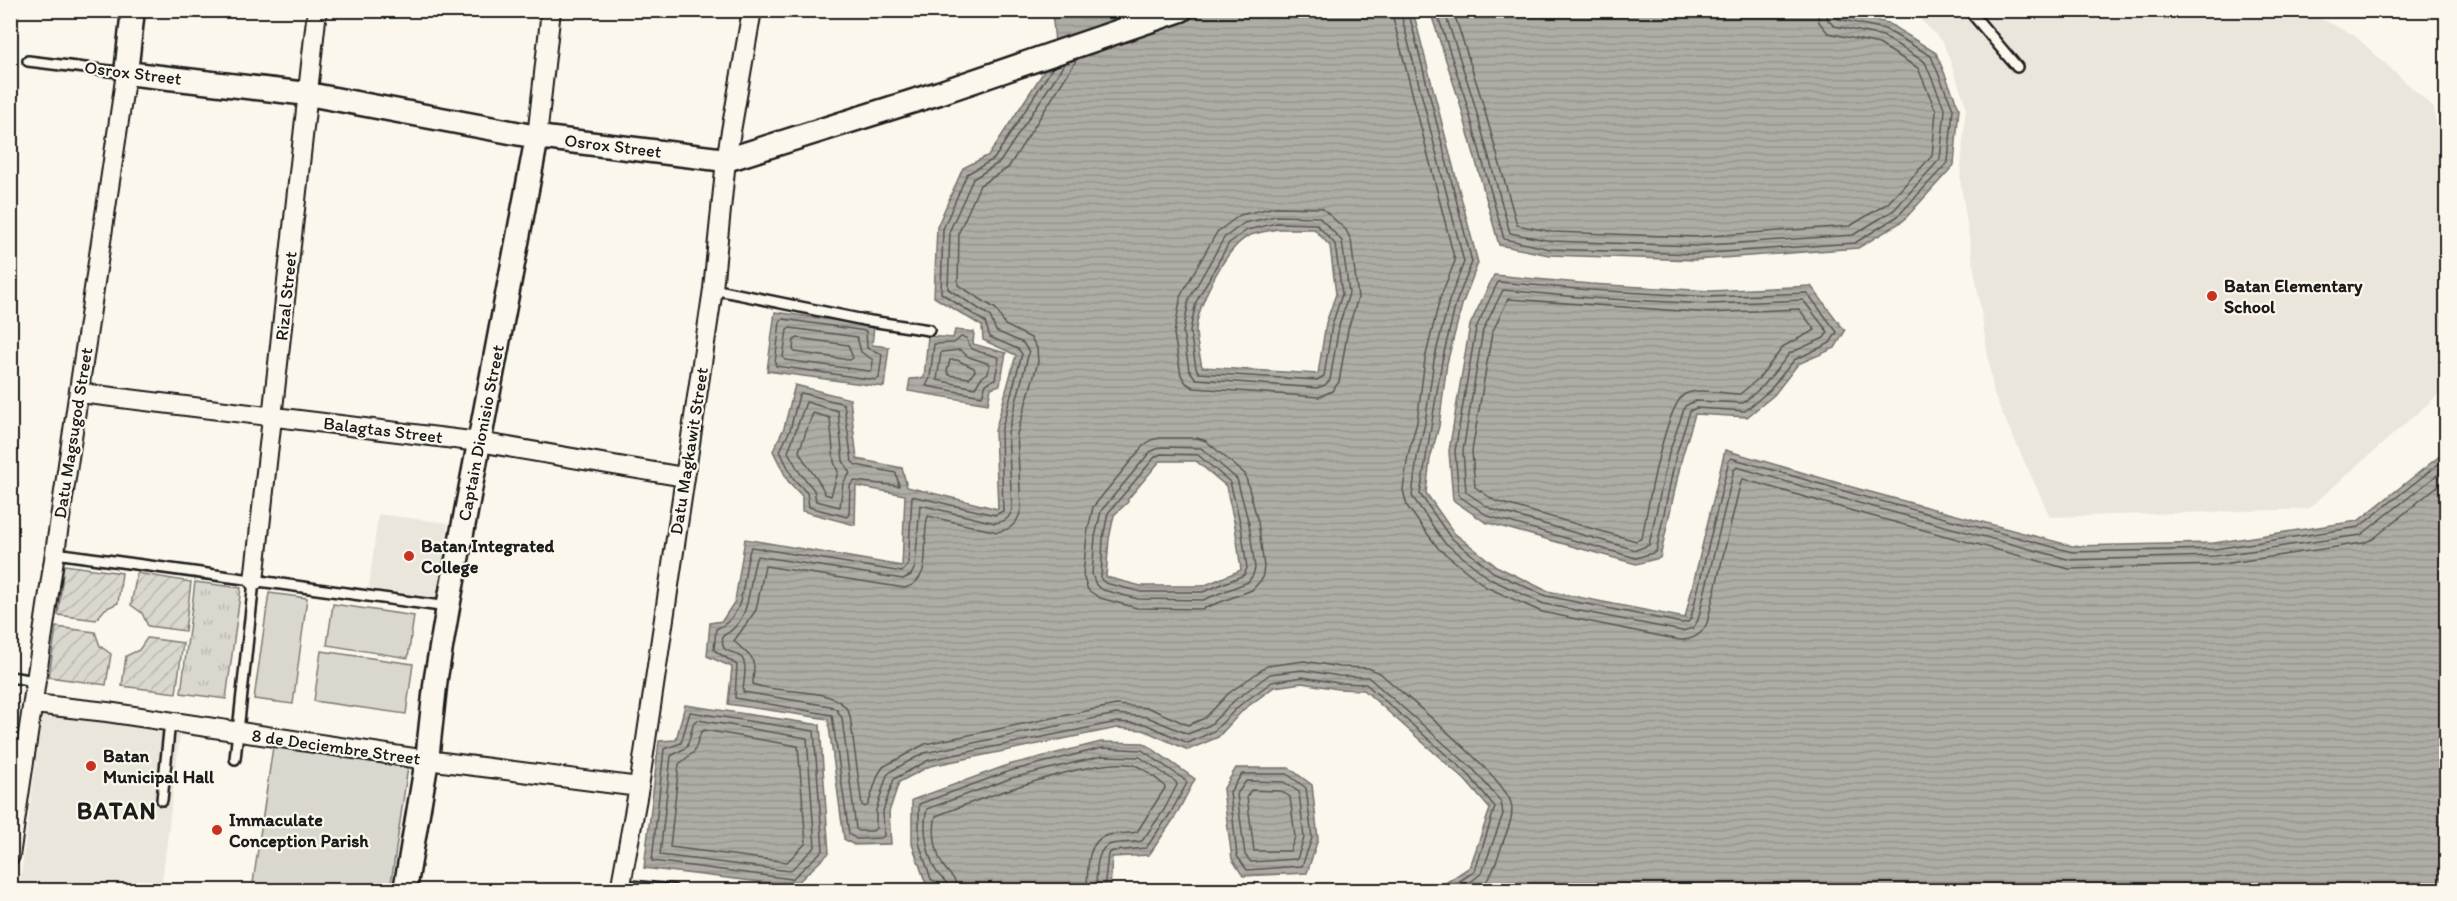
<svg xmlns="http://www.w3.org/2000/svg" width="2457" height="901" font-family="Itim,sans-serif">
<defs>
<pattern id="park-tufts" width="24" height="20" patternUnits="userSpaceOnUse" patternTransform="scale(1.5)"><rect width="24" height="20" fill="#dad7ce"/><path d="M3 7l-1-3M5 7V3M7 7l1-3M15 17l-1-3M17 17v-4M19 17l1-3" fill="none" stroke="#bab8b0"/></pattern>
<pattern id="garden-furrows" width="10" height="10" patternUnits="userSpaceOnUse" patternTransform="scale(1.5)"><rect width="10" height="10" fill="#dad7ce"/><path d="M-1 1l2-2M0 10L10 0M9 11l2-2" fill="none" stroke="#bab8b0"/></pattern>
<pattern id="water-rules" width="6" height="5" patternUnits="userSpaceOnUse" patternTransform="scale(1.5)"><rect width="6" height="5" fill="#afaca5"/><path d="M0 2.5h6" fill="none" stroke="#96938d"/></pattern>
</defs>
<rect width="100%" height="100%" fill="#fbf7ec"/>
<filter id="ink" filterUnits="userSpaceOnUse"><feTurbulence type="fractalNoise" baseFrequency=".0167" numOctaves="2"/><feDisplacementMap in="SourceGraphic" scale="12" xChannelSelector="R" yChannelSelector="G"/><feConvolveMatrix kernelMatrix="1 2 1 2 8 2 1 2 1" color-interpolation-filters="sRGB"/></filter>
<g filter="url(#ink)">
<path fill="#eae6dc" d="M1912,11H2305L2354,35L2434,108L2446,203V388L2308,509L2050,517L1994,395L1960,179L1966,105L1943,42Z
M378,514L448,523L439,598L369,588Z
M43,709L181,728L161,890H19Z"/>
<path fill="#dad7ce" stroke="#7b7a75" stroke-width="1.5" d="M269,593L307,598L293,704L254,699Z
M333,604L414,616L408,658L327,645Z
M321,651L413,664L406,714L314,701Z
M275,733L410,753L390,890H252Z"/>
<path fill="url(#park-tufts)" stroke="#7b7a75" stroke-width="1.5" d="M195,582L241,588L226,699L181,693Z"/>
<path fill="url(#garden-furrows)" stroke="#7b7a75" stroke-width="1.5" d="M64,565L122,573L118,603L105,609L96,620L58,615Z
M137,573L191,582L185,631L148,626L142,613L131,605Z
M56,627L95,632L100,646L111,654L106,685L49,677Z
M147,638L183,643L176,693L122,686L126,656L139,650Z"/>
<path fill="url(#water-rules)" stroke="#74726e" stroke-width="1.5" fill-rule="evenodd" d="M11,10L19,11L11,63L10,11Z
M1052,11H1413L1478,263L1462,305L1447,363L1439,426L1430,459L1426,493L1454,533L1496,566L1547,591L1685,618L1725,450L1859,489L2072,546L2214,543L2358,521L2446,451V890H1435L1470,867L1490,809L1465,780L1364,690L1338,689L1302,683L1274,687L1243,710L1218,737L1188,750L1143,730L1117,728L930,766L899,782L889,812L891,844L854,845L844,839L828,719L728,704L732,667L707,656L710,623L722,621L735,601L745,539L902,566L905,495L856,486L855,525L802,511V496L788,481L773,451L784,428L795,385L850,399L857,459L902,468L907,487L998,509L995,431L1016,355L983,340L982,326L934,297L937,227L963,168L989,155L1056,53ZM1278,229H1314L1330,246L1336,294L1326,323L1318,374L1202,367C1200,356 1196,342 1196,330C1197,305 1227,244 1251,235C1259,232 1269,231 1278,229ZM1160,461H1196L1226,486L1235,526L1241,570L1203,586H1141L1106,577L1109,539L1114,515L1128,502V499Z
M1826,11L1888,23L1936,53L1959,108L1954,165L1903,221L1858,248L1695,260L1549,255L1499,245L1459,100L1430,11Z
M1494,275L1590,284L1711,291L1811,286L1845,331L1835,348L1798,364L1774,395L1747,417L1695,414L1682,457L1660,558L1636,564L1485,522L1453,500L1449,451L1470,325Z
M775,312L874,326L872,345L889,347L884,387L767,371Z
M955,330L974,332L973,344L1006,353L1000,385L991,388L988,404L908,391L910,379L924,378L928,336L953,338Z
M685,705L820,725L829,853L794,886L644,868L659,741L676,740Z
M1101,742L1144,743L1195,779L1175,817L1149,855L1112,857L1110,890H940L926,884L912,844V800L1008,765Z
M1236,768H1289L1312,785L1318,839L1307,873L1243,876L1232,859L1223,790Z"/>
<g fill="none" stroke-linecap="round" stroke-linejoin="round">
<path stroke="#575653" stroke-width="1.5" d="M1391,10L1455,261L1440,298L1425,359L1417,422L1408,455L1403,490L1407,506L1438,548L1486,587L1542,612L1680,640C1693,640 1702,635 1707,623L1741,481L1743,479L1853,511L2069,569L2216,565L2363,543L2373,539L2446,479
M1400,10L1464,262L1449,301L1434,360L1425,423L1417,457L1412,496L1444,542L1490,579L1544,604L1682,631L1693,628L1698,620L1734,470L1737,467L1855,502L2071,560L2215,556L2361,535L2446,468
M1408,10L1472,262L1456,303L1442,361L1420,494L1450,537L1493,572L1546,596L1682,623L1688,622L1691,618L1729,460L1731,458L1858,495L2072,552L2215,549L2359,527L2446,458
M1436,10L1465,98L1504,239L1550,249L1695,254L1855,243L1898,216L1948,162L1953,109L1931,56L1885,29L1838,19L1834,16L1833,10
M1444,10L1472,96L1510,233L1551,241L1695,246L1853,235L1894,210L1940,159L1945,110L1925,62L1883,36L1834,26L1828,20L1826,10
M1453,10L1480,94L1517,225L1552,232L1695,237L1850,226L1888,203L1932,156L1936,111L1918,68L1879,44L1828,33L1819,22L1817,10
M1077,59L1008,168L980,185L959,232L958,285L996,309L1005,325L1031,338L1037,348L1038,362L1017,434L1021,508C1019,522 1011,530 997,532L928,516C920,539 936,579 905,588L765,566L756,610L734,641L752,658L754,667L753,684C779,696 841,684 850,716L862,805L865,807L868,805L878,775L883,767L925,744L1116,705L1149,708L1188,725L1205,718L1229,693L1267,666L1304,661L1340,667L1368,668L1380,673C1405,696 1504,776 1511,803C1515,817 1505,835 1501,848C1495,865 1492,880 1476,890
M1065,63L1000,162L973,179L950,230L948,289L990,316L996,331L1023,343L1029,352L1008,433L1012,508C1011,517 1005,522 995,523L920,505L915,567L911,575L903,579L757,556C747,583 754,620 723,636C719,659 738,646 744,662C747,671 743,683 743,692L830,706L837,710L842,718L856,829L859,831H873L876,828V810L887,775L893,770L924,753L1116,714L1147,717L1188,734L1210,725L1235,700L1270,674L1302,670L1339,676L1368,677L1474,770L1501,802L1503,814L1482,873L1460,890
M1053,67L994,159L967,174L943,229L941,293L985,322L990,337L1018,349L1022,354L1001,432L1003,511L995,515L912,496L908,565L902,572L751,547C740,576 750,615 716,629L714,650L737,665L735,698L832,715L849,834L856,839L881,838L884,836L883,811L894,779L929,760L1117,722L1145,724L1188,743L1214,731L1240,705L1272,682L1302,677L1338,683L1366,684L1469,775L1495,807L1475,871L1446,890
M1275,207L1322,208L1346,230L1351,240L1358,298L1348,329L1339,382L1332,391L1319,397L1194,388L1186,383L1181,375L1174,334L1181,295L1217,232L1240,215Z
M1276,216L1319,217L1342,241L1349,293L1339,326L1330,380L1325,385L1317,388L1196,379L1189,370L1183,332L1189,299L1224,238L1244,223Z
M1277,223L1316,224L1335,244L1342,294L1332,325L1324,376L1317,380L1199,373L1196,368L1190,331L1196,302L1229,243L1247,230Z
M1498,282L1590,290L1711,297L1807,293L1837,332L1830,343L1794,360L1770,390L1745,411L1696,408L1690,411L1676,455L1656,552L1636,558L1488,516L1459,496L1455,451L1476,328Z
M1503,290L1589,298L1710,304L1803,300L1828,332L1824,338L1790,353L1764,385L1743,403L1695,401L1685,406L1669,453L1649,545L1636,550L1491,509L1466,492L1463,451L1483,330Z
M1508,299L1710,313L1799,309L1815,330L1784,346L1758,379L1740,394C1723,394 1700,387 1685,394C1665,405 1647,512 1642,538L1636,541L1495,501L1475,487L1472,451L1492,333Z
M783,319L866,331L867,348L882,354L879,378L876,380L776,366L775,363L780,322Z
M790,328L857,337L861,352L873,360L872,370L869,371L785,360L783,357L787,330Z
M961,337L967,338C968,355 987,351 999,358L995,379L986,384L982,396L926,386L930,378L934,344L954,343Z
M798,338L848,345L853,358L850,360L795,352L793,350L794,340Z
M960,350L969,357L990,364L988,373L981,378L975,388L937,380L941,352Z
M950,360H957L974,368L975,371L969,378L949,375L947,371Z
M802,393L844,404L852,462L856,465L896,473L899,486L854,481L850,486L849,514L847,517L809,507L807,493L793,478L780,451L790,430L799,395Z
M806,402L838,411L843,461L850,473L843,483L840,507L816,501L814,490L800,473L788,452Z
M813,413L830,418L834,462L838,472L831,496L825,494C820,479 806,467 799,451Z
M1160,438H1197L1206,441L1245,474L1258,522L1264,567L1262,579L1252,590L1202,609L1137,608L1100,598L1088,590L1083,575L1087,535L1093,507L1143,446L1151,440Z
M1161,447L1201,448L1237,479L1249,524L1255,568L1253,575L1248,582L1203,600L1138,599L1103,590L1096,585L1092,574L1095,537L1101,511L1150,452Z
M1161,454L1198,455L1230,482L1241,526L1247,568L1244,575L1203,592H1141L1105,583L1101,579L1103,538L1108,513L1155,457Z
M690,712L814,731L823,850L792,879L652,861L664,749L681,743Z
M698,720L807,738L815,847L790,871L660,855L671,756L687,747L694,722Z
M704,730L798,746L806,843L787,862L670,847L679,764L694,752L701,732Z
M1242,774H1287L1306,788L1312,838L1302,866L1247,870L1237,856L1230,792Z
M1246,781L1284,782L1299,792L1304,838L1297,859L1251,862L1245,855L1237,794Z
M1251,790L1281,791L1290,797L1295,837L1290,851H1254L1247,796Z
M941,890L939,884L931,879L919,843V804L1010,771L1102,748L1142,750L1185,780L1187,783L1170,814L1146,848L1113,851L1108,854L1104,890
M948,890C948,879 940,879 936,871C927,854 922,827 927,809L1012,778L1102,756L1140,757L1176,782L1177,785L1164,810L1142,841C1132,843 1122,842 1112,844C1094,847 1097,876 1096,890
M957,890C957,878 950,876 944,867C935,854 932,829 936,816C974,801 1102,753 1137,766C1147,770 1156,779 1164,785L1165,788L1137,832C1127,834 1117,833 1108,835C1085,841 1088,872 1087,890"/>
<g stroke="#1c1c1c" stroke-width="14">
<path id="service" d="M1969,10L2017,67
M28,61L126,73
M713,289L864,320L929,330
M55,553L448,607
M10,677L36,681
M235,759L254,581
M162,800L170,721
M621,885L673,890"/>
</g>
<g stroke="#1c1c1c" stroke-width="22">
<path id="minor" d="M537,137L551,10
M80,393L479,442L684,477
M254,581L317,10
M34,704L107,712L427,760L639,787
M10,856L126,73
M620,890L639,787L713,289L726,160L752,10"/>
</g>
<g stroke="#1c1c1c" stroke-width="27">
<path id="tertiary" d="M133,10L126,73L308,94L537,137L726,160L939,93L1181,10
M405,890L427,760L436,677L448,607L537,137"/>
</g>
<use href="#service" stroke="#fbf7ec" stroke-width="9"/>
<use href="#minor" stroke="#fbf7ec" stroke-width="18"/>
<use href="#tertiary" stroke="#fbf7ec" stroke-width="22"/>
</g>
</g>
<g fill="#c8321e" stroke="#fbf7ec" stroke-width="2">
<circle cx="2212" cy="296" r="6"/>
<circle cx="409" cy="556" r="6"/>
<circle cx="91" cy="766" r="6"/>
<circle cx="217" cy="830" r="6"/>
</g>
<g text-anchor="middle" stroke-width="4.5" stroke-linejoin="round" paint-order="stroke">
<g font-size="18" fill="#1c1c1c" stroke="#fbf7ec">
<text transform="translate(133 73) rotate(7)" y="6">Osrox Street</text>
<text transform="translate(613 146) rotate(7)" y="6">Osrox Street</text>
<text transform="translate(286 296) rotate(-84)" y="6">Rizal Street</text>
<text transform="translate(383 430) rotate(7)" y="6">Balagtas Street</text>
<text transform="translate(73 433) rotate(-81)" y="6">Datu Magsugod Street</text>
<text transform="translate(481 433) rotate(-79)" y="6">Captain Dionisio Street</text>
<text transform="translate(689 451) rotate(-81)" y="6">Datu Magkawit Street</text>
<text transform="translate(336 747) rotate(8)" y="6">8 de Deciembre Street</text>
</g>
<g font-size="18" font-weight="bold" fill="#1c1c1c" stroke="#fbf7ec" text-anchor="start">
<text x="2224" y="292">Batan Elementary<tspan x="2224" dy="21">School</tspan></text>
<text x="421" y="552">Batan Integrated<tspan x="421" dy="21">College</tspan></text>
<text x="103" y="762">Batan<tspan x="103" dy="21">Municipal Hall</tspan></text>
<text x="229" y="826">Immaculate<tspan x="229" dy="21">Conception Parish</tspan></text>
</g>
<g font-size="24" font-weight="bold" letter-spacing="1.5" fill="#1c1c1c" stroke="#fbf7ec">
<text x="117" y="819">BATAN</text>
</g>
</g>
<rect width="2457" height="901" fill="none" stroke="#fbf7ec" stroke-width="36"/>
<rect x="18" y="18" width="2421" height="865" fill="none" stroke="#1c1c1c" stroke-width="2" filter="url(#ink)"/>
</svg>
